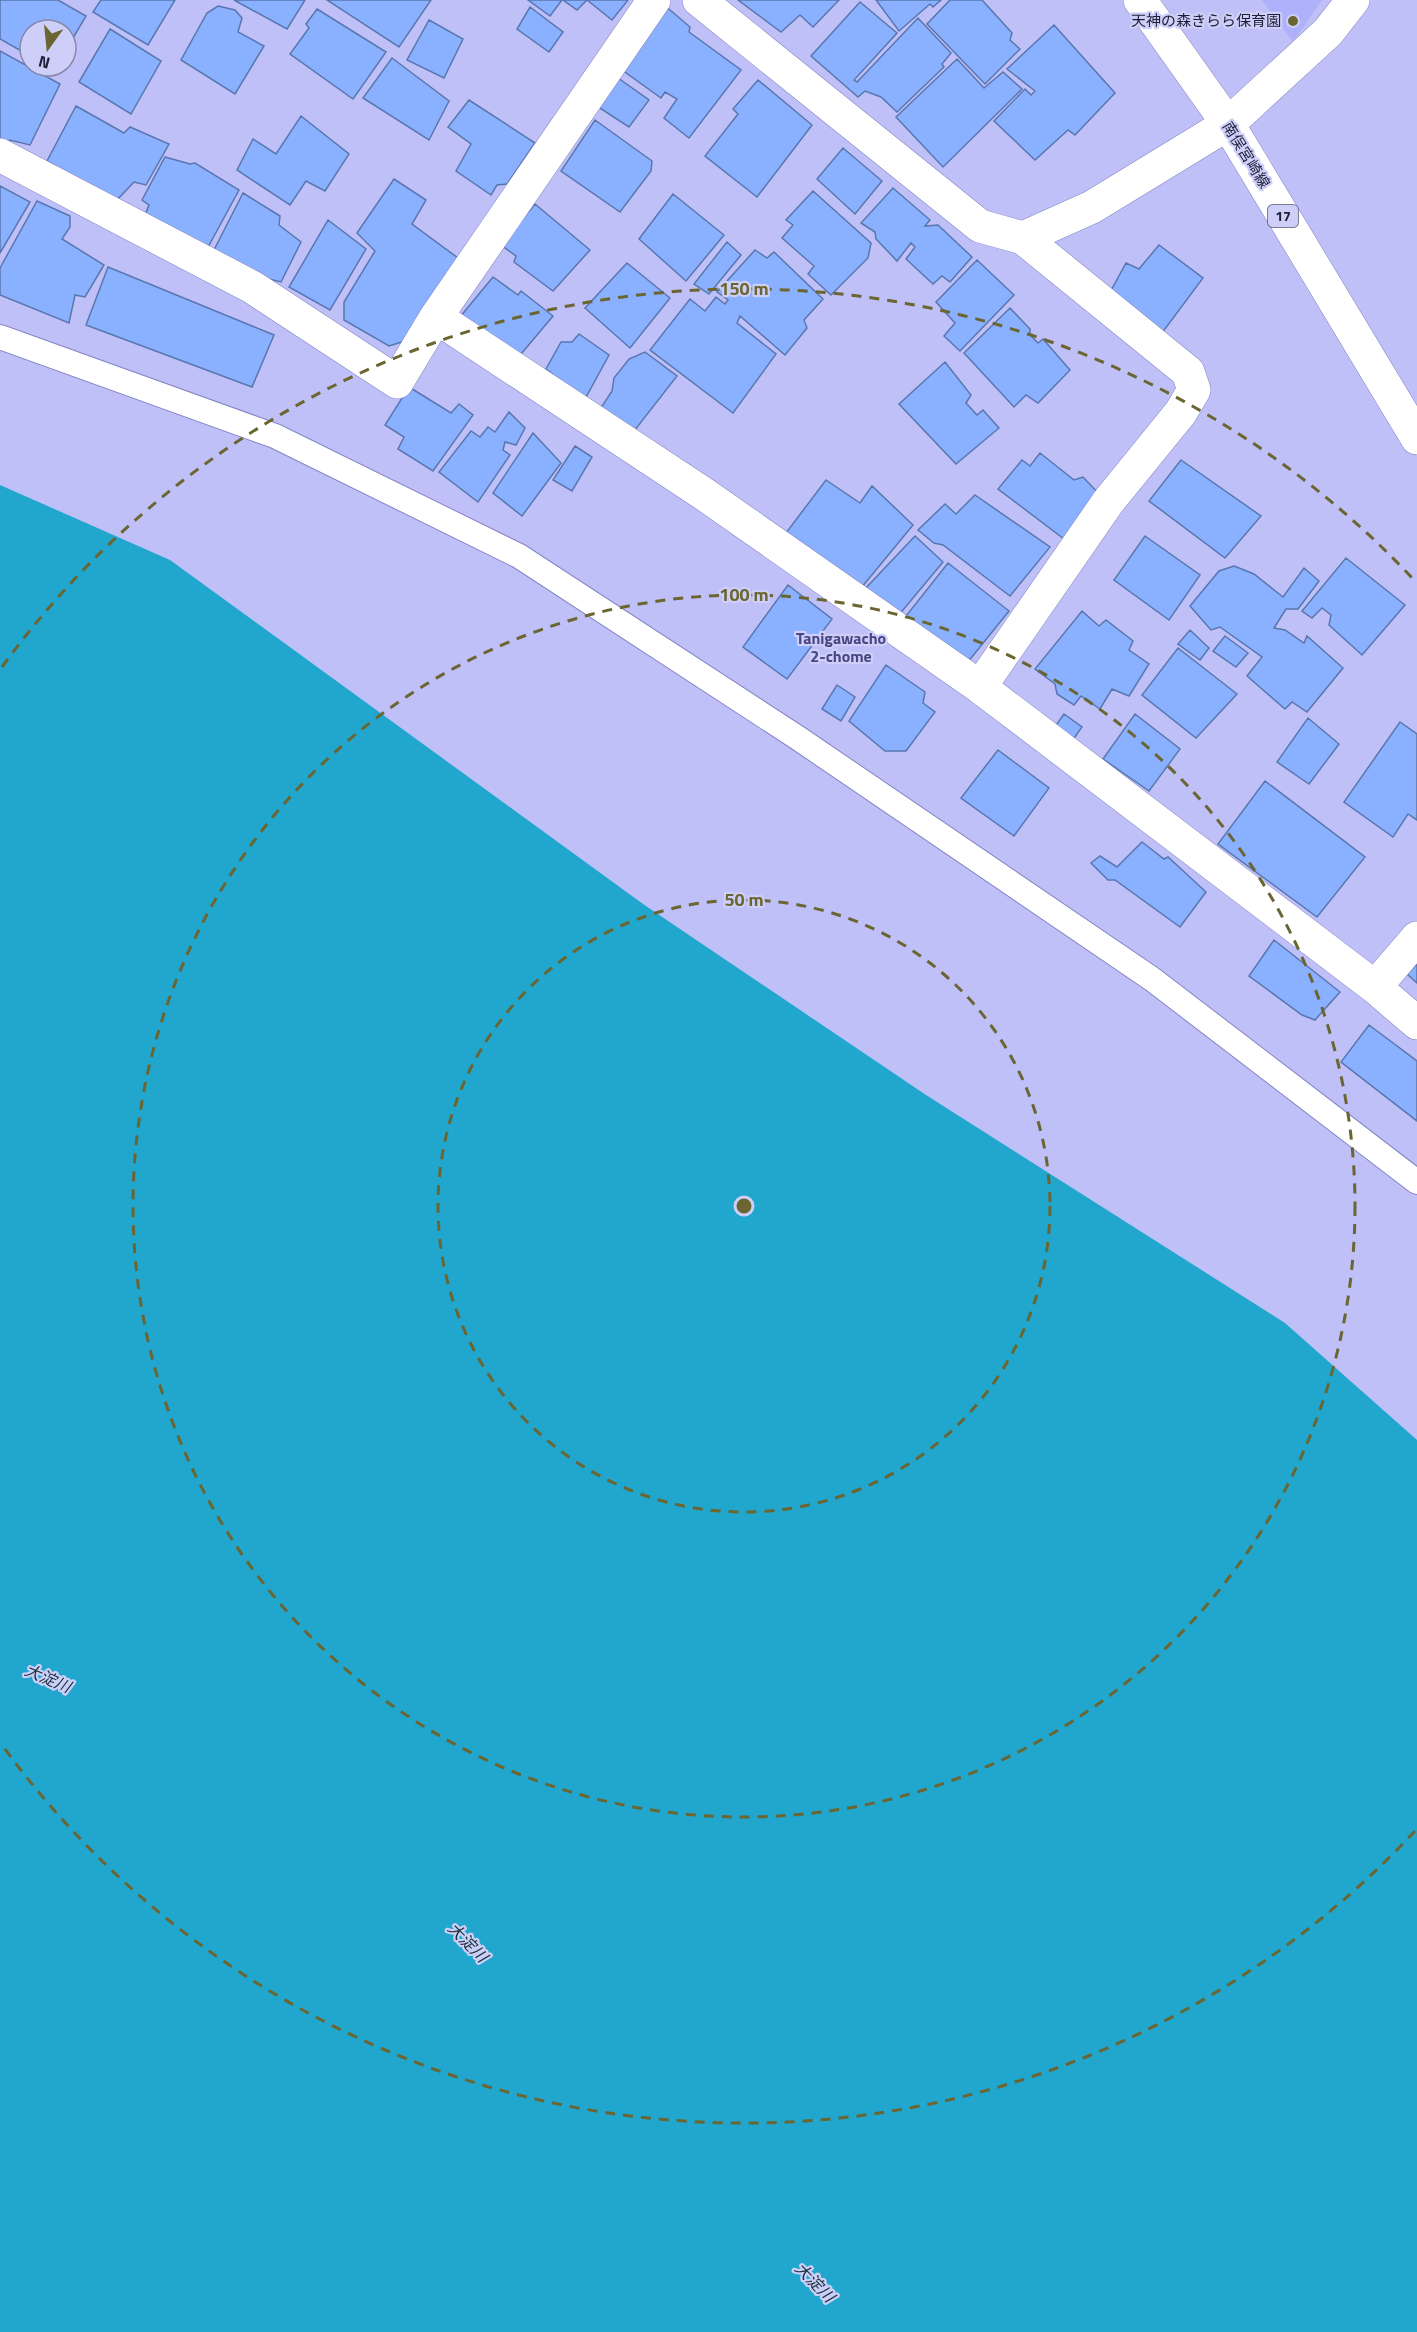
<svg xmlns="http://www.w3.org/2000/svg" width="1417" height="2332" font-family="'Titillium Web','Noto Sans JP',sans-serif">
<rect width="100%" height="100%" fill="#bec0f7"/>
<path fill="#b0b1fb" d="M1262,0H1322L1293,42Z"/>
<path fill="#21a7ce" d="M0,485L170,560L643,904L926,1095L1285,1323L1417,1440V2332H0Z"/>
<path fill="#8ab1ff" stroke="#5976af" stroke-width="1.5" d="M0,0H58L86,16L66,50V30H30V56L0,39Z
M101,0H175L148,45L93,12Z
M234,0H305L287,29Z
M327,0H431L399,47Z
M528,0H562L550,16Z
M563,0H628L612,20L587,0L577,10Z
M738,0H839L813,27L800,15L781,32Z
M876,0H941L933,7L930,4L899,31Z
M950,0H982L1012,33L1010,40L1020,49L985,84L927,24Z
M860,2L897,33L854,80L857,82L918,18L951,53L942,64L944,67L897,112L881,97L865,91L858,97L811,56Z
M663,4L690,27L689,32L741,70L689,138L664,118L677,99L665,92L661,98L618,67Z
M218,6L235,10L242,18L238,32L264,46L235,94L181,60L207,13Z
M530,7L563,32L549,52L517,29Z
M317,9L386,52L353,99L290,54L309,28L306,24Z
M429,20L463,39L444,78L407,60Z
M1054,25L1115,93L1075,135L1068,130L1035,160L994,121L1025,89L1031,95L1035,91L1007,69Z
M110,29L161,61L131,114L79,82Z
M0,51L60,84L30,145L10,140L8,144L0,140Z
M392,58L449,101L429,140L363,98Z
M957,59L984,88L1003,72L1022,89L943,167L896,117Z
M611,73L649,100L629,127L592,103Z
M758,80L812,125L757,197L705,156L738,114L733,109Z
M469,100L535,143L507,184L497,185L491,195L456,171L471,144L448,127Z
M76,106L124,133L130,127L169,144L146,185L134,182L115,202L47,161Z
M301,116L349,154L325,191L306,181L290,205L237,170L253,139L276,154Z
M595,120L652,161L651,171L620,212L561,171Z
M843,148L882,181L855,214L817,179Z
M165,157L190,164L195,163L239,190L207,249L145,215L149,205L142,200Z
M394,179L426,200L412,224L458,258L405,341L389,346L344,320V302L375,251L357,233Z
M0,186L30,202L0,253Z
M893,188L930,220L925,226L938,225L972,257L950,282L942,276L933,284L906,259L915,247L911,243L897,261L876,239L875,232L861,223Z
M813,191L871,243L868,258L831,295L808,274L814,266L782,238L793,225L786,220Z
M243,193L280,216L279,225L301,242L281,282L257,276L213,252Z
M673,194L724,235L686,281L639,239Z
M37,201L70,216V227L62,239L104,265L85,297L75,295L69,323L0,295V268Z
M535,204L590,250L553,291L514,262L516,256L501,245Z
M328,220L366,249L330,310L289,287Z
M727,242L741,255L709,294L694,284Z
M1159,245L1203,278L1159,337L1108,296L1126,263L1139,269Z
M755,250L767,258L774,252L823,299L804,320L807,328L785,355L740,316L737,323L776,354L733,413L650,350L690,299L705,311L716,297L725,304L728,300L717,292Z
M977,260L1014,295L960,351L944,336L955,323L936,302Z
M627,263L670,298L630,348L585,308Z
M108,267L274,335L252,387L86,325Z
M493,277L518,295L521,291L553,316L516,360L460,317Z
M1010,308L1030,329V335L1038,343L1043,339L1070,370L1038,403L1026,395L1014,407L964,353Z
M579,334L609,355L585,399L546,369L561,342H572Z
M645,352L677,376L631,435L599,411L612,391L614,378L629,359Z
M945,362L971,395L966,403L977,415L983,410L999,428L956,464L899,404Z
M409,387L451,413L459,404L473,415L433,471L398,449L404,437L385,425Z
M509,412L525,428L516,445L505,442L503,450L510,455L478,502L439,472L471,431L480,437L488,427L495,432Z
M533,433L561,463L522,516L493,493Z
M575,446L592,457L572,491L553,480Z
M1040,453L1074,480L1083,477L1102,497L1068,542L998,489L1022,460L1030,466Z
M1181,460L1261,516L1225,558L1149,501Z
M826,480L860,503L872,486L913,525L857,593L783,537Z
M975,495L1050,547L1010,596L943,545L934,543L918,530L945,504L956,514Z
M915,536L943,562L898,616L864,590Z
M1145,536L1200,575L1169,620L1114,580Z
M1346,558L1405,605L1362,655L1329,625L1331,615L1322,608L1312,618L1302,611Z
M948,563L1009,611L967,663L906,616Z
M1234,566L1254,574L1283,597L1304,568L1319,581L1298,609H1286L1274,628L1285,630L1304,643L1307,636L1343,668L1307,712L1292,702L1285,709L1247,676L1262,657L1220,627L1211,630L1190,606L1219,571Z
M788,585L832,619L787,679L743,647Z
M1082,611L1099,626L1106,620L1133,641L1129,650L1149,664L1129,696L1112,689L1100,709L1081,696L1074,705L1057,694L1055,684L1035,669Z
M1190,630L1209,648L1200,660L1178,644Z
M1225,636L1248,653L1236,667L1213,651Z
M1178,648L1237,694L1196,738L1142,695Z
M886,665L925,692L923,703L935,712L906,751H885L849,721Z
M837,685L855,697L841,721L822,709Z
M1064,714L1082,727L1072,741L1054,728Z
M1135,714L1180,749L1149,791L1103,759Z
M1308,718L1339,744L1309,784L1277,762Z
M1400,722L1417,734V820L1408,814L1393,837L1344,802Z
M998,750L1049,788L1014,836L961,798Z
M1265,781L1365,857L1317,917L1218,844Z
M1142,842L1164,859L1168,857L1206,892L1180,927L1115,880H1108L1091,863L1100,856L1117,867Z
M1274,940L1340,992L1315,1020L1302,1015L1249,976Z
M1417,964V983L1407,974Z
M1369,1025L1417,1061V1121L1341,1062Z"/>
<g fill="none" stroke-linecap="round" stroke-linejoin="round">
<g stroke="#8585c5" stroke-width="26">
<path id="lane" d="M0,337L275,436L519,556L798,738L1152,979L1417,1182"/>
</g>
<g stroke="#8585c5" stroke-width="34">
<path id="street" d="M1228,124L1328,32L1353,0
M0,155L252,287L397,382L436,317L654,0
M436,317L704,494L980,687L1375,987L1417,1023
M980,687L1108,502L1181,412L1194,390L1188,372L1023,238
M1375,987L1417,938"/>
</g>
<g stroke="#8585c5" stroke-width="34">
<path id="secondary" d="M699,0L980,226L1023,238L1092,207L1228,124"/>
</g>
<g stroke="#8585c5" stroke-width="34">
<path id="primary" d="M1140,0L1228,124L1417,438"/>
</g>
<use href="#lane" stroke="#fff" stroke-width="24"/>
<use href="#street" stroke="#fff" stroke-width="33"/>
<use href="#secondary" stroke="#fff" stroke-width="33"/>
<use href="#primary" stroke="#fff" stroke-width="33"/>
</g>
<g fill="none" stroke="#6a6531" stroke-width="3" stroke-dasharray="10 8">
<circle cx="744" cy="1206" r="306"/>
<circle cx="744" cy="1206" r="611"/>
<path d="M1415 1831A917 917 0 0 1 2 1745M2 667A917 917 0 0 1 1415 581"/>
</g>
<circle fill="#6a6531" stroke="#cdcff8" stroke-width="2" cx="1293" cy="21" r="6"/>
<g text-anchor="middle" stroke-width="4.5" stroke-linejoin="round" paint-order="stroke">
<rect fill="#cdcff8" stroke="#525371" stroke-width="1.5" x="1268" y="205" width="30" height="22" rx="4.5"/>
<g font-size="14" font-weight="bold" fill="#1e1e37">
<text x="1283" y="221">17</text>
</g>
<g font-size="15" fill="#1e1e37" stroke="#cdcff8" text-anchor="end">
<text x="1281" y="26">天神の森きらら保育園</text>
</g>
<g font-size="15" fill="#1e1e37" stroke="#cdcff8">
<text transform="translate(1246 155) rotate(58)" y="5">南俣宮崎線</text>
</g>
<g font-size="16" font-weight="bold" fill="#494782" stroke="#cdcff8">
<text x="841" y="644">Tanigawacho<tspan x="841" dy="18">2-chome</tspan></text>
</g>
<g font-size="16" font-style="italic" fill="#18323b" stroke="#cdcff8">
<text transform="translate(48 1678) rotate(23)" y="6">大淀川</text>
<text transform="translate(468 1942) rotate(45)" y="6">大淀川</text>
<text transform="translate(815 2282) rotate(45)" y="6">大淀川</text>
</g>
</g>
<circle cx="744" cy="1206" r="9" fill="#6a6531" stroke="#cdcff8" stroke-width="3"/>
<g font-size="18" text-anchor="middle" font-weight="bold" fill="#6a6531" stroke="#cdcff8" stroke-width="4.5" stroke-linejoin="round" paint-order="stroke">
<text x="744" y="295">150 m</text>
<text x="744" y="601">100 m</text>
<text x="744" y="906">50 m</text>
</g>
<g transform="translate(48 48) rotate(195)"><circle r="28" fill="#cdcff8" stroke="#8788ab" stroke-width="1.5"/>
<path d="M0-4.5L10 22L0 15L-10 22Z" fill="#6a6531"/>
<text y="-9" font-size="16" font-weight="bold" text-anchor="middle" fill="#1e1e37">N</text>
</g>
</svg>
